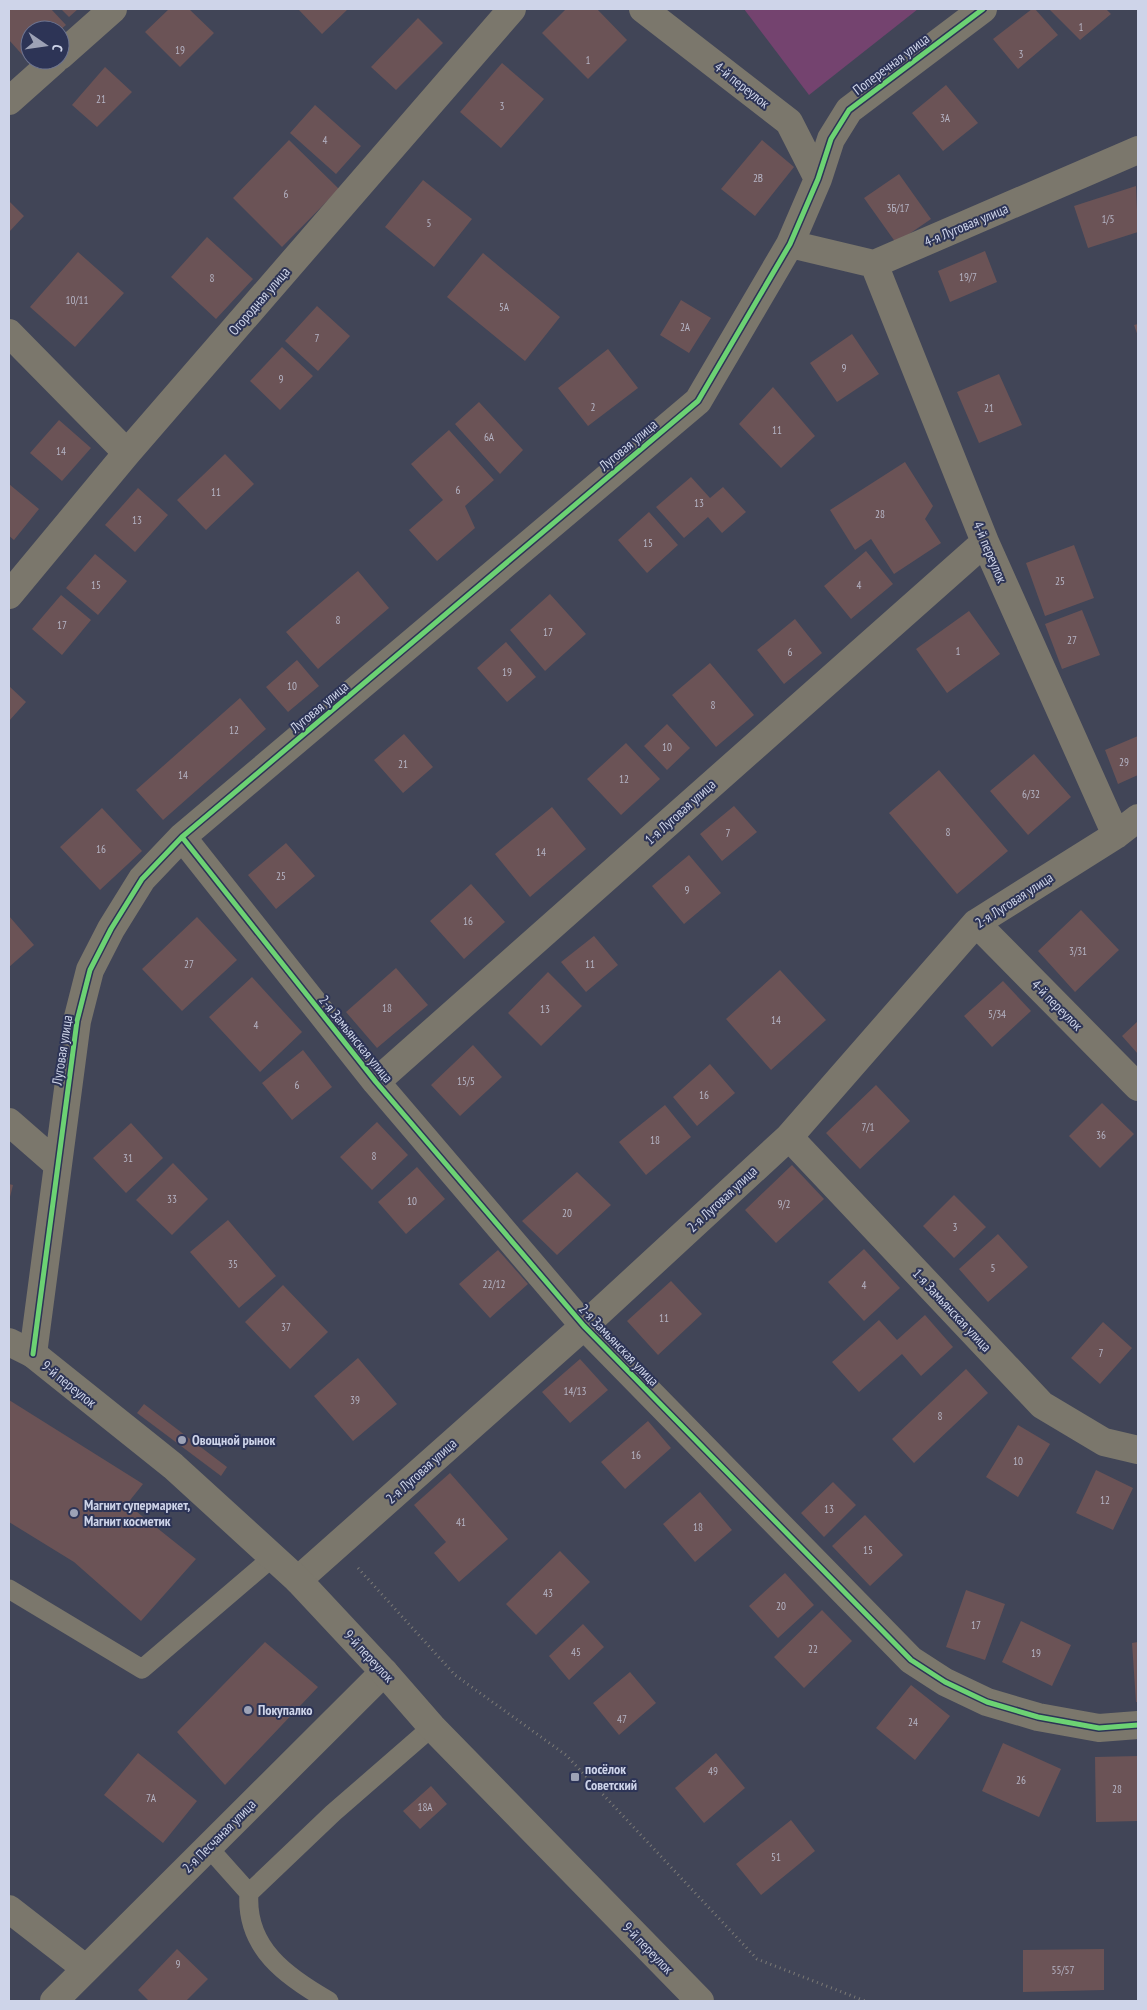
<svg xmlns="http://www.w3.org/2000/svg" width="1147" height="2010" font-family="'PT Sans Narrow',sans-serif">
<rect width="100%" height="100%" fill="#414557"/>
<path fill="#74436f" d="M744,9H918L809,95Z"/>
<path fill="#6b5356" d="M9,9H51L66,25L60,30H30V57L27,60L9,40Z
M61,9H78L69,17Z
M169,9H189L214,33L180,67L145,32Z
M298,9H348L322,34Z
M566,9H597L627,40L588,79L542,33Z
M1032,9H1035L1058,35L1018,69L993,39Z
M1049,9H1106L1111,14L1080,40Z
M418,18L443,43L396,90L371,67Z
M502,63L544,99L501,148L460,112Z
M105,67L132,92L97,127L72,105Z
M946,85L978,123L943,151L912,113Z
M315,105L361,146L336,174L290,133Z
M289,140L339,189L282,247L233,198Z
M762,140L794,167L755,216L721,189Z
M899,174L931,219L896,243L864,198Z
M423,180L472,219L434,267L385,227Z
M1136,186L1138,232L1088,248L1074,206Z
M9,201L24,216L9,232Z
M207,237L253,279L216,319L171,277Z
M985,251L997,282L950,302L938,271Z
M78,252L124,293L75,347L30,307Z
M483,253L560,317L525,361L447,297Z
M681,300L711,318L689,353L660,335Z
M317,306L350,336L318,371L285,341Z
M1138,324V336L1134,325Z
M852,334L879,374L837,402L810,363Z
M282,347L313,376L280,410L250,381Z
M608,349L638,388L588,426L558,388Z
M999,374L1022,425L979,443L957,392Z
M773,387L815,436L781,468L739,424Z
M479,402L523,450L500,474L455,424Z
M59,420L91,448L62,481L30,453Z
M449,430L494,480L465,506L475,528L437,561L409,530L443,500L411,464Z
M225,454L254,484L206,530L177,500Z
M905,462L933,506L925,519L941,543L894,574L871,539L855,550L830,510Z
M691,477L710,498L723,487L746,512L722,533L708,517L684,538L656,507Z
M9,484L39,509L14,540L9,536Z
M138,488L168,515L135,552L105,525Z
M649,512L678,545L647,573L618,540Z
M1074,545L1094,598L1045,616L1026,563Z
M866,551L893,584L851,619L824,586Z
M95,554L127,581L98,615L66,588Z
M358,571L389,608L318,669L286,632Z
M550,594L586,634L545,671L510,630Z
M61,595L91,620L62,655L32,629Z
M1082,610L1100,655L1062,669L1045,624Z
M969,611L1000,654L947,693L916,649Z
M795,619L822,653L784,684L757,650Z
M506,642L536,677L507,702L477,668Z
M297,660L319,686L288,712L266,687Z
M710,663L754,715L716,747L672,695Z
M9,686L26,702L9,721Z
M240,698L266,729L163,820L136,790Z
M667,724L690,748L667,770L644,746Z
M404,734L433,767L403,793L374,760Z
M1138,736V775L1118,784L1105,750Z
M626,743L660,779L621,815L587,779Z
M1034,754L1071,797L1028,835L990,791Z
M939,770L1008,851L957,894L889,813Z
M734,806L757,832L722,861L700,834Z
M552,807L586,849L530,897L495,854Z
M102,808L142,851L100,890L60,847Z
M286,843L315,876L276,909L248,875Z
M689,855L721,893L684,924L652,886Z
M471,884L505,922L464,959L430,921Z
M1081,910L1119,950L1075,992L1038,951Z
M9,916L34,945L9,967Z
M197,917L237,960L182,1011L142,969Z
M594,936L618,965L586,992L561,962Z
M396,968L428,1005L377,1048L346,1012Z
M780,970L826,1020L771,1070L726,1019Z
M548,972L582,1006L541,1046L508,1013Z
M252,977L302,1032L260,1072L209,1017Z
M1003,981L1031,1011L992,1047L964,1016Z
M1138,1021V1054L1122,1036Z
M473,1045L502,1077L460,1116L431,1085Z
M303,1050L332,1087L292,1120L262,1083Z
M710,1064L735,1093L697,1126L673,1097Z
M876,1085L910,1121L860,1169L826,1133Z
M1102,1103L1134,1134L1100,1168L1069,1136Z
M665,1105L691,1137L646,1175L619,1142Z
M377,1122L408,1155L372,1190L340,1157Z
M131,1123L163,1158L126,1193L93,1158Z
M173,1163L208,1199L172,1235L136,1200Z
M792,1165L824,1199L776,1243L745,1210Z
M417,1167L445,1199L406,1234L378,1202Z
M577,1172L611,1205L557,1255L522,1221Z
M9,1184L13,1185L9,1201Z
M954,1195L986,1227L954,1258L923,1226Z
M228,1220L276,1276L239,1308L190,1252Z
M998,1234L1028,1267L988,1302L959,1269Z
M864,1249L900,1288L864,1321L828,1282Z
M498,1250L528,1284L490,1318L459,1284Z
M671,1281L702,1314L658,1355L627,1321Z
M283,1285L328,1332L290,1369L245,1322Z
M925,1315L953,1347L921,1376L902,1354L859,1392L832,1362L879,1320L897,1340Z
M1103,1322L1132,1348L1100,1384L1071,1358Z
M358,1358L397,1404L353,1441L314,1396Z
M580,1359L608,1390L570,1423L542,1392Z
M966,1369L988,1393L914,1463L892,1439Z
M9,1400L143,1484L127,1504L196,1559L141,1621L74,1562L9,1522Z
M144,1404L227,1467L221,1476L137,1413Z
M648,1421L671,1448L625,1489L601,1462Z
M1018,1425L1050,1444L1018,1497L986,1477Z
M1096,1470L1133,1488L1113,1530L1076,1513Z
M450,1473L508,1539L459,1582L434,1553L446,1542L414,1505Z
M833,1482L856,1505L824,1537L801,1513Z
M700,1492L732,1530L695,1562L663,1524Z
M865,1515L903,1555L870,1586L832,1546Z
M560,1551L590,1582L536,1635L506,1604Z
M785,1573L814,1605L778,1638L749,1606Z
M966,1590L1005,1604L985,1660L946,1647Z
M822,1610L852,1641L804,1688L774,1657Z
M1021,1621L1071,1645L1052,1686L1002,1662Z
M583,1624L604,1647L569,1680L549,1656Z
M265,1642L318,1687L225,1785L177,1732Z
M1138,1642V1702H1136L1132,1643Z
M630,1672L656,1703L619,1735L593,1703Z
M911,1685L950,1716L915,1760L876,1728Z
M1003,1743L1061,1769L1039,1817L982,1791Z
M138,1753L197,1801L163,1843L104,1795Z
M716,1753L745,1788L704,1823L675,1788Z
M1138,1756V1821L1096,1822L1095,1757Z
M431,1786L447,1804L420,1829L403,1811Z
M791,1820L815,1851L761,1895L736,1864Z
M177,1949L208,1979L186,2001H149L138,1990Z
M1104,1949V1990L1023,1992V1950Z"/>
<g fill="none" stroke-linecap="round" stroke-linejoin="round">
<path stroke="#7c7a76" stroke-width="3" stroke-dasharray="1 4" stroke-linecap="butt" d="M358,1568L455,1675L566,1755L757,1959L865,2001"/>
<path stroke="#7b776c" stroke-width="19" d="M9,1589L142,1669L273,1557
M208,1847L249,1893
M329,2001C287,1977 245,1948 249,1893L333,1813L432,1727"/>
<path stroke="#7b776c" stroke-width="28" d="M643,9L789,122L818,179
M60,56L113,9
M9,101L55,60
M790,244L874,264L1138,150
M874,264L985,542L1116,835
M9,333L127,453
M9,595L127,453L512,9
M182,837L376,1082L584,1326L911,1660L945,1682L987,1702L1038,1717L1099,1728L1138,1725
M976,923L1138,1087
M376,1082L985,542
M9,1122L57,1164
M789,1137L1042,1405L1104,1442L1138,1450
M33,1354L77,1021L90,970L111,929L142,879L182,837L698,401L790,244L818,179L831,139L849,110L983,9
M298,1580L584,1326L789,1137L976,923L1116,835L1138,818
M9,1909L85,1968
M54,2001L384,1672"/>
<path stroke="#7b776c" stroke-width="28" d="M9,1342L33,1354L173,1466L298,1580L384,1672L432,1727L700,2001"/>
<g stroke="#2d3456" stroke-width="8">
<path id="cycleway" d="M182,837L376,1082L584,1326L911,1660L945,1682L987,1702L1038,1717L1099,1728L1138,1725
M33,1354L77,1021L90,970L111,929L142,879L182,837L698,401L790,244L818,179L831,139L849,110L983,9"/>
</g>
<use href="#cycleway" stroke="#6cd273" stroke-width="5"/>
</g>
<g fill="#9da2b6" stroke="#2d3456" stroke-width="2">
<circle cx="182" cy="1440" r="5"/>
<circle cx="74" cy="1513" r="5"/>
<circle cx="248" cy="1710" r="5"/>
<rect x="570" y="1772" width="10" height="10" rx="2.5"/>
</g>
<g text-anchor="middle" stroke-width="4" stroke-linejoin="round" paint-order="stroke">
<g font-size="11" fill="#b5b4c4">
<text x="1081" y="31">1</text>
<text x="180" y="54">19</text>
<text x="1021" y="58">3</text>
<text x="588" y="64">1</text>
<text x="101" y="103">21</text>
<text x="502" y="110">3</text>
<text x="945" y="122">3А</text>
<text x="325" y="144">4</text>
<text x="758" y="182">2В</text>
<text x="286" y="198">6</text>
<text x="898" y="212">3Б/17</text>
<text x="1108" y="223">1/5</text>
<text x="429" y="227">5</text>
<text x="968" y="281">19/7</text>
<text x="212" y="282">8</text>
<text x="77" y="304">10/11</text>
<text x="504" y="311">5А</text>
<text x="685" y="331">2А</text>
<text x="317" y="342">7</text>
<text x="844" y="372">9</text>
<text x="281" y="383">9</text>
<text x="593" y="411">2</text>
<text x="989" y="412">21</text>
<text x="777" y="434">11</text>
<text x="489" y="441">6А</text>
<text x="61" y="455">14</text>
<text x="458" y="494">6</text>
<text x="216" y="496">11</text>
<text x="699" y="507">13</text>
<text x="880" y="518">28</text>
<text x="137" y="524">13</text>
<text x="648" y="547">15</text>
<text x="1060" y="585">25</text>
<text x="96" y="589">15</text>
<text x="859" y="589">4</text>
<text x="338" y="624">8</text>
<text x="62" y="629">17</text>
<text x="548" y="636">17</text>
<text x="1072" y="644">27</text>
<text x="958" y="655">1</text>
<text x="790" y="656">6</text>
<text x="507" y="676">19</text>
<text x="292" y="690">10</text>
<text x="713" y="709">8</text>
<text x="234" y="734">12</text>
<text x="667" y="751">10</text>
<text x="1124" y="766">29</text>
<text x="403" y="768">21</text>
<text x="183" y="779">14</text>
<text x="624" y="783">12</text>
<text x="1031" y="798">6/32</text>
<text x="948" y="836">8</text>
<text x="728" y="837">7</text>
<text x="101" y="853">16</text>
<text x="541" y="856">14</text>
<text x="281" y="880">25</text>
<text x="687" y="894">9</text>
<text x="468" y="925">16</text>
<text x="1078" y="955">3/31</text>
<text x="189" y="968">27</text>
<text x="590" y="968">11</text>
<text x="387" y="1012">18</text>
<text x="545" y="1013">13</text>
<text x="997" y="1018">5/34</text>
<text x="776" y="1024">14</text>
<text x="256" y="1029">4</text>
<text x="466" y="1085">15/5</text>
<text x="297" y="1089">6</text>
<text x="704" y="1099">16</text>
<text x="868" y="1131">7/1</text>
<text x="1101" y="1139">36</text>
<text x="655" y="1144">18</text>
<text x="374" y="1160">8</text>
<text x="128" y="1162">31</text>
<text x="172" y="1203">33</text>
<text x="412" y="1205">10</text>
<text x="784" y="1208">9/2</text>
<text x="567" y="1217">20</text>
<text x="955" y="1231">3</text>
<text x="233" y="1268">35</text>
<text x="993" y="1272">5</text>
<text x="494" y="1288">22/12</text>
<text x="864" y="1289">4</text>
<text x="664" y="1322">11</text>
<text x="286" y="1331">37</text>
<text x="1101" y="1357">7</text>
<text x="575" y="1395">14/13</text>
<text x="355" y="1404">39</text>
<text x="940" y="1420">8</text>
<text x="636" y="1459">16</text>
<text x="1018" y="1465">10</text>
<text x="1105" y="1504">12</text>
<text x="829" y="1513">13</text>
<text x="461" y="1526">41</text>
<text x="698" y="1531">18</text>
<text x="868" y="1554">15</text>
<text x="548" y="1597">43</text>
<text x="781" y="1610">20</text>
<text x="976" y="1629">17</text>
<text x="813" y="1653">22</text>
<text x="576" y="1656">45</text>
<text x="1036" y="1657">19</text>
<text x="622" y="1723">47</text>
<text x="913" y="1726">24</text>
<text x="713" y="1775">49</text>
<text x="1021" y="1784">26</text>
<text x="1117" y="1793">28</text>
<text x="151" y="1802">7А</text>
<text x="425" y="1811">18А</text>
<text x="776" y="1861">51</text>
<text x="178" y="1968">9</text>
<text x="1063" y="1974">55/57</text>
</g>
<g font-size="14" fill="#ced4e9" stroke="#2d3456">
<text transform="translate(891 64) rotate(-37)" y="5">Поперечная улица</text>
<text transform="translate(742 85) rotate(38)" y="5">4-й переулок</text>
<text transform="translate(966 225) rotate(-23)" y="5">4-я Луговая улица</text>
<text transform="translate(259 301) rotate(-49)" y="5">Огородная улица</text>
<text transform="translate(628 445) rotate(-40)" y="5">Луговая улица</text>
<text transform="translate(990 552) rotate(67)" y="5">4-й переулок</text>
<text transform="translate(319 707) rotate(-40)" y="5">Луговая улица</text>
<text transform="translate(680 812) rotate(-42)" y="5">1-я Луговая улица</text>
<text transform="translate(1014 900) rotate(-33)" y="5">2-я Луговая улица</text>
<text transform="translate(1057 1005) rotate(45)" y="5">4-й переулок</text>
<text transform="translate(356 1039) rotate(51)" y="5">2-я Замьянская улица</text>
<text transform="translate(62 1050) rotate(-81)" y="5">Луговая улица</text>
<text transform="translate(722 1199) rotate(-43)" y="5">2-я Луговая улица</text>
<text transform="translate(952 1310) rotate(47)" y="5">1-я Замьянская улица</text>
<text transform="translate(619 1345) rotate(46)" y="5">2-я Замьянская улица</text>
<text transform="translate(69 1384) rotate(39)" y="5">9-й переулок</text>
<text transform="translate(421 1471) rotate(-42)" y="5">2-я Луговая улица</text>
<text transform="translate(369 1656) rotate(47)" y="5">9-й переулок</text>
<text transform="translate(219 1836) rotate(-45)" y="5">2-я Песчаная улица</text>
<text transform="translate(648 1948) rotate(46)" y="5">9-й переулок</text>
</g>
<g font-size="14" font-weight="bold" fill="#ced4e9" stroke="#2d3456" text-anchor="start">
<text x="192" y="1445">Овощной рынок</text>
<text x="84" y="1510">Магнит супермаркет,<tspan x="84" dy="16">Магнит косметик</tspan></text>
<text x="258" y="1715">Покупалко</text>
<text x="585" y="1774">посёлок<tspan x="585" dy="16">Советский</tspan></text>
</g>
</g>
<rect width="1147" height="2010" fill="none" stroke="#ced4e9" stroke-width="20"/>
<g transform="translate(45 45) rotate(103)"><circle r="24" fill="#2d3456" stroke="#6d7491"/>
<path d="M0-4L9 19L0 12L-9 19Z" fill="#9da2b6"/>
<text y="-8" font-size="14" font-weight="bold" text-anchor="middle" fill="#ced4e9">С</text>
</g>
</svg>
